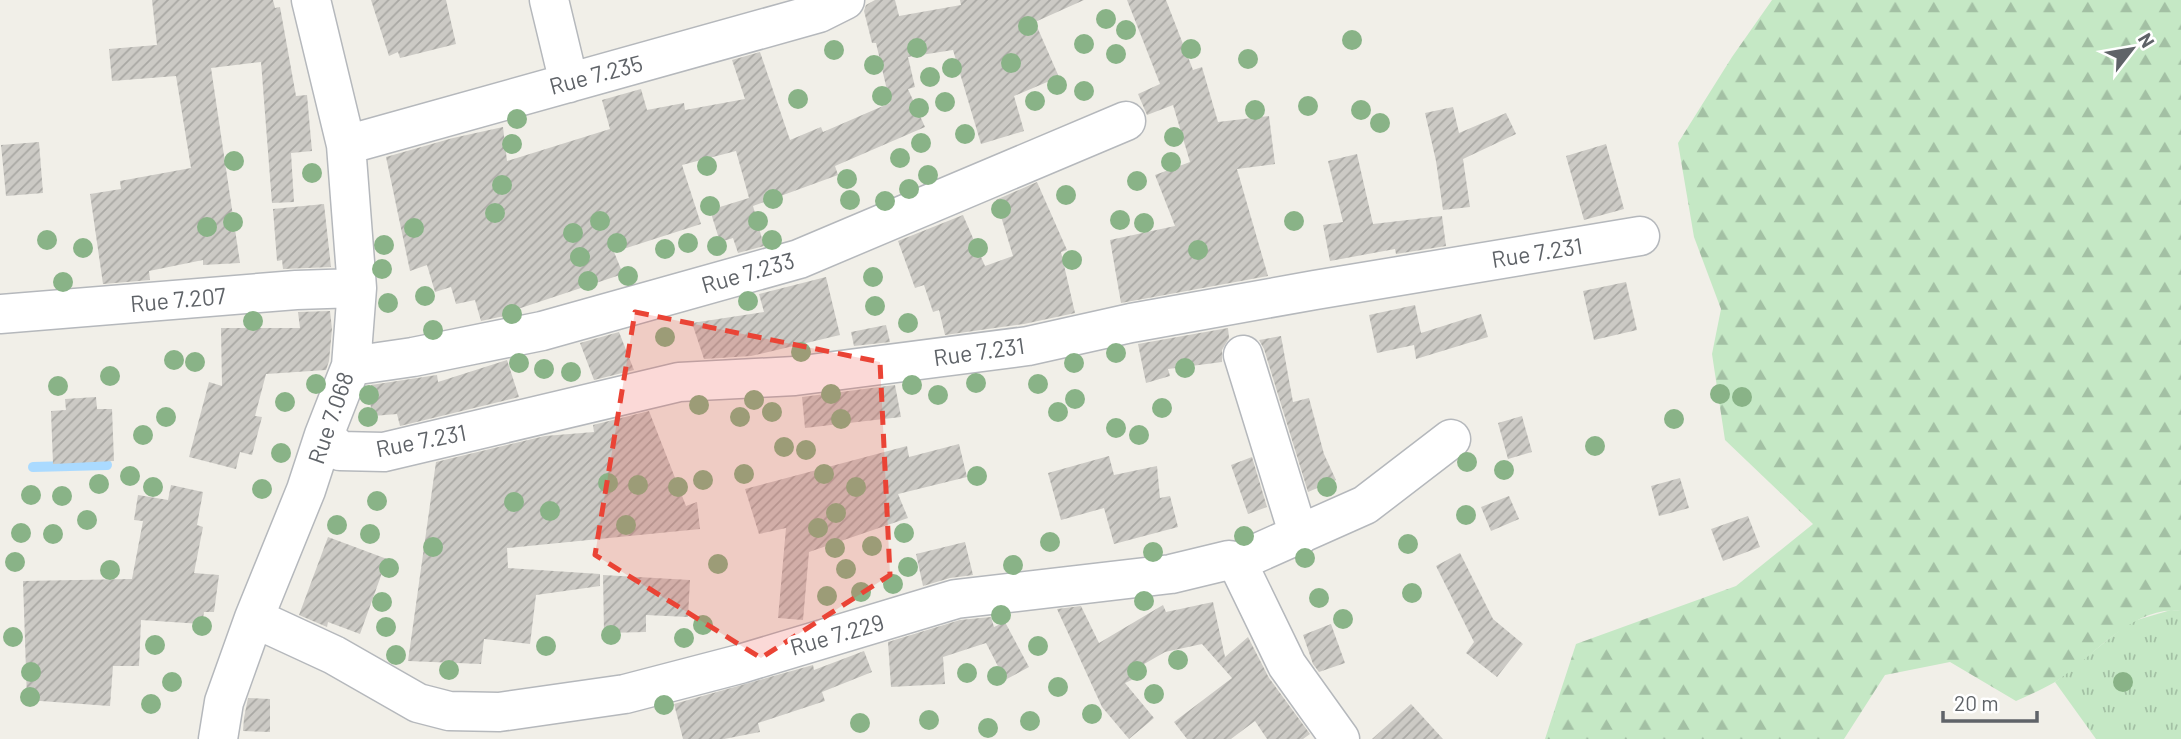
<svg xmlns="http://www.w3.org/2000/svg" width="2181" height="739" font-family="Barlow,sans-serif">
<defs>
<pattern id="grass-tufts" width="24" height="20" patternUnits="userSpaceOnUse" patternTransform="scale(1.75)"><rect width="24" height="20" fill="#c5e8c5"/><path d="M3 7l-1-3M5 7V3M7 7l1-3M15 17l-1-3M17 17v-4M19 17l1-3" fill="none" stroke="#a3c0a4"/></pattern>
<pattern id="forest-firs" width="22" height="20" patternUnits="userSpaceOnUse" patternTransform="scale(1.75)"><rect width="22" height="20" fill="#c5e8c5"/><path d="M5 1l3.5 6h-7zM16 11l3.5 6h-7z" fill="#a3c0a4"/></pattern>
<pattern id="building-hatch" width="6" height="6" patternUnits="userSpaceOnUse" patternTransform="scale(1.75)"><rect width="6" height="6" fill="#cccac5"/><path d="M-1 1l2-2M0 6l6-6M5 7l2-2" fill="none" stroke="#a9a8a4"/></pattern>
</defs>
<rect width="100%" height="100%" fill="#f1efe8"/>
<path fill="url(#grass-tufts)" d="M2171,610L2181,611V739H2096L2055,682L2130,622Z"/>
<path fill="url(#forest-firs)" d="M1772,0H2181V611C2134,604 2092,658 2055,682C2043,689 2029,695 2016,701L1950,662L1885,675L1844,739H1545L1576,644L1736,586L1813,524L1725,440L1712,354L1721,309L1694,237L1678,143L1732,57Z"/>
<g fill="none" stroke-linecap="round" stroke-linejoin="round">
<path stroke="#aadaff" stroke-width="10" d="M33,467L107,465"/>
</g>
<path fill="url(#building-hatch)" d="M152,0H273L275,8L280,7L296,96L307,95L312,151L291,153L294,202L272,203L261,62L211,68L240,263L203,265V260L149,271L150,280L103,284L90,194L121,189L120,181L191,168L176,76L112,81L109,49L157,45Z
M371,0H446L456,44L400,58L398,52L389,56Z
M875,0H895L899,16L961,5L960,0H1084L1035,22L1059,77L1014,96L1024,131L981,144L953,50L908,57L915,87L908,89L925,127L835,166L838,175L753,206L764,246L738,253L733,238L720,242L710,210L749,198L736,151L682,165L701,224L614,252L623,274L503,314L504,316L481,321L475,300L456,304L451,287L435,292L427,265L410,271L386,157L453,138L503,127L507,161L610,129L602,100L641,89L647,110L684,103L685,110L745,99L732,60L760,52L790,140L821,127L823,132L890,103L876,43H872L864,11L866,5Z
M1127,0H1166L1193,70L1202,67L1218,122L1269,116L1275,164L1237,169L1268,276L1121,303L1110,240L1175,226L1155,175L1190,162L1173,105L1147,115L1138,94L1160,84Z
M1453,107L1459,133L1506,113L1516,134L1463,159L1470,207L1443,210L1436,161L1425,113Z
M39,142L43,193L6,196L1,145Z
M1606,144L1624,209L1584,220L1566,156Z
M1357,154L1373,224L1442,216L1446,246L1396,254L1395,249L1330,261L1323,225L1343,222L1328,161Z
M1037,182L1067,250L1061,252L1075,313L1024,324L945,335L939,310L933,312L924,285L915,288L898,241L963,215L985,266L1013,256L996,200Z
M324,204L331,267L283,269L282,260L277,261L273,209Z
M826,277L840,335L751,356L704,359L692,323L764,312L759,294Z
M1626,282L1637,330L1594,340L1583,291Z
M1415,305L1421,333L1481,314L1488,337L1416,359L1414,345L1377,353L1369,315Z
M330,311L332,329L329,361L326,370L266,374L255,416L262,417L252,455L240,452L236,469L189,457L209,382L222,386L221,328H300L298,312Z
M886,325L890,342L854,346L851,332Z
M1228,328L1229,338L1222,350V362L1168,369L1170,376L1146,383L1138,344Z
M619,332L634,370L594,380L580,343Z
M1281,336L1293,402L1309,398L1324,454L1336,480L1308,492L1264,349L1259,340Z
M507,360L519,397L400,426L397,414L373,416L370,403L371,385L437,375L438,382Z
M895,385L901,417L805,428L802,397Z
M96,397L97,409H112L114,461L53,464L51,411L66,410L65,399Z
M649,411L686,506L697,502L700,529L507,548L508,568L600,574V586L536,595L530,644L484,639L481,664L408,661L436,462L545,436L594,432L593,425Z
M1522,416L1532,452L1508,459L1498,423Z
M959,444L967,477L898,494L908,518L809,552L803,620L778,618L786,528L759,534L745,489L907,446L909,457Z
M1109,456L1114,475L1157,466L1160,498L1170,496L1178,527L1114,544L1104,508L1061,520L1048,473Z
M1252,457L1267,507L1248,514L1231,465Z
M1680,478L1689,508L1659,516L1651,486Z
M171,485L203,492L197,525L203,527L194,573L219,575L214,612H204L202,624L141,620L139,666H113L110,706L27,700L23,581L132,579L143,521L134,520L138,495L168,500Z
M1509,496L1519,519L1491,531L1481,507Z
M1748,516L1760,547L1723,561L1711,529Z
M328,537L387,559L360,634L328,622L327,627L299,615Z
M965,542L973,575L950,578L923,586L916,554Z
M1460,553L1493,619L1523,644L1497,677L1466,653L1474,642L1436,566Z
M603,575L690,580L688,617L646,615V632L604,633Z
M1213,602L1225,657L1248,637L1269,678L1310,734L1303,739H1267L1255,721L1231,739H1187L1174,722L1232,678L1202,644L1165,652L1132,671L1136,678L1125,683L1154,718L1129,739L1102,707L1057,609L1081,606L1099,643L1163,605L1166,612Z
M991,617L994,627L1005,622L1029,667L1005,680L986,643L943,657L945,684L891,687L888,642L960,620Z
M1331,624L1345,663L1319,672L1313,664L1303,635Z
M864,651L872,672L822,692L825,701L758,723L760,732L724,739H683L674,704L813,665L814,670Z
M248,698L270,699V732L243,731L244,718Z
M1411,704L1443,739H1372Z"/>
<g fill="none" stroke-linecap="round" stroke-linejoin="round">
<g stroke="#b5b8bc" stroke-width="41">
<path id="minor" d="M549,0L569,83
M346,145L819,13L845,0
M0,314L296,290L357,288
M1243,355L1299,536
M351,366L413,357L542,331L799,259L1126,121
M324,435L340,451L384,452L679,382L795,376L1028,346L1131,323L1315,290L1640,236
M1237,562L1365,505L1451,439
M254,618L334,655L418,703L449,711L499,712L625,694L740,664L956,599L1171,574L1229,560L1237,562L1287,665L1340,739
M218,739L224,702L254,618L306,490L324,435L351,366L357,288L346,145L311,0"/>
</g>
<use href="#minor" stroke="#fff" stroke-width="38"/>
</g>
<g fill="#89b387">
<circle cx="1106" cy="19" r="10"/>
<circle cx="1028" cy="26" r="10"/>
<circle cx="1126" cy="30" r="10"/>
<circle cx="1352" cy="40" r="10"/>
<circle cx="1084" cy="44" r="10"/>
<circle cx="917" cy="48" r="10"/>
<circle cx="1191" cy="49" r="10"/>
<circle cx="834" cy="50" r="10"/>
<circle cx="1116" cy="54" r="10"/>
<circle cx="1248" cy="59" r="10"/>
<circle cx="1011" cy="63" r="10"/>
<circle cx="874" cy="65" r="10"/>
<circle cx="952" cy="68" r="10"/>
<circle cx="930" cy="77" r="10"/>
<circle cx="1057" cy="85" r="10"/>
<circle cx="1084" cy="91" r="10"/>
<circle cx="882" cy="96" r="10"/>
<circle cx="798" cy="99" r="10"/>
<circle cx="1035" cy="101" r="10"/>
<circle cx="945" cy="102" r="10"/>
<circle cx="1308" cy="106" r="10"/>
<circle cx="919" cy="108" r="10"/>
<circle cx="1255" cy="110" r="10"/>
<circle cx="1361" cy="110" r="10"/>
<circle cx="517" cy="119" r="10"/>
<circle cx="1380" cy="123" r="10"/>
<circle cx="965" cy="134" r="10"/>
<circle cx="1174" cy="137" r="10"/>
<circle cx="921" cy="143" r="10"/>
<circle cx="512" cy="144" r="10"/>
<circle cx="900" cy="158" r="10"/>
<circle cx="234" cy="161" r="10"/>
<circle cx="1171" cy="162" r="10"/>
<circle cx="707" cy="166" r="10"/>
<circle cx="312" cy="173" r="10"/>
<circle cx="928" cy="175" r="10"/>
<circle cx="847" cy="179" r="10"/>
<circle cx="1137" cy="181" r="10"/>
<circle cx="502" cy="185" r="10"/>
<circle cx="909" cy="189" r="10"/>
<circle cx="1066" cy="195" r="10"/>
<circle cx="773" cy="199" r="10"/>
<circle cx="850" cy="200" r="10"/>
<circle cx="885" cy="201" r="10"/>
<circle cx="710" cy="206" r="10"/>
<circle cx="1001" cy="209" r="10"/>
<circle cx="495" cy="213" r="10"/>
<circle cx="1120" cy="220" r="10"/>
<circle cx="600" cy="221" r="10"/>
<circle cx="758" cy="221" r="10"/>
<circle cx="1294" cy="221" r="10"/>
<circle cx="233" cy="222" r="10"/>
<circle cx="1144" cy="223" r="10"/>
<circle cx="207" cy="227" r="10"/>
<circle cx="414" cy="228" r="10"/>
<circle cx="573" cy="233" r="10"/>
<circle cx="47" cy="240" r="10"/>
<circle cx="772" cy="240" r="10"/>
<circle cx="617" cy="243" r="10"/>
<circle cx="688" cy="243" r="10"/>
<circle cx="384" cy="245" r="10"/>
<circle cx="717" cy="246" r="10"/>
<circle cx="83" cy="248" r="10"/>
<circle cx="978" cy="248" r="10"/>
<circle cx="665" cy="249" r="10"/>
<circle cx="1198" cy="250" r="10"/>
<circle cx="580" cy="257" r="10"/>
<circle cx="1072" cy="260" r="10"/>
<circle cx="382" cy="269" r="10"/>
<circle cx="628" cy="276" r="10"/>
<circle cx="873" cy="277" r="10"/>
<circle cx="588" cy="281" r="10"/>
<circle cx="63" cy="282" r="10"/>
<circle cx="425" cy="296" r="10"/>
<circle cx="748" cy="301" r="10"/>
<circle cx="388" cy="303" r="10"/>
<circle cx="875" cy="306" r="10"/>
<circle cx="512" cy="314" r="10"/>
<circle cx="253" cy="321" r="10"/>
<circle cx="908" cy="323" r="10"/>
<circle cx="433" cy="330" r="10"/>
<circle cx="665" cy="337" r="10"/>
<circle cx="801" cy="352" r="10"/>
<circle cx="1116" cy="353" r="10"/>
<circle cx="174" cy="360" r="10"/>
<circle cx="195" cy="362" r="10"/>
<circle cx="519" cy="363" r="10"/>
<circle cx="1074" cy="363" r="10"/>
<circle cx="1185" cy="368" r="10"/>
<circle cx="544" cy="369" r="10"/>
<circle cx="571" cy="372" r="10"/>
<circle cx="110" cy="376" r="10"/>
<circle cx="976" cy="383" r="10"/>
<circle cx="316" cy="384" r="10"/>
<circle cx="1038" cy="384" r="10"/>
<circle cx="912" cy="385" r="10"/>
<circle cx="58" cy="386" r="10"/>
<circle cx="831" cy="394" r="10"/>
<circle cx="1720" cy="394" r="10"/>
<circle cx="369" cy="395" r="10"/>
<circle cx="938" cy="395" r="10"/>
<circle cx="1742" cy="397" r="10"/>
<circle cx="1075" cy="399" r="10"/>
<circle cx="754" cy="400" r="10"/>
<circle cx="285" cy="402" r="10"/>
<circle cx="699" cy="405" r="10"/>
<circle cx="1162" cy="408" r="10"/>
<circle cx="772" cy="412" r="10"/>
<circle cx="1058" cy="412" r="10"/>
<circle cx="166" cy="417" r="10"/>
<circle cx="368" cy="417" r="10"/>
<circle cx="740" cy="417" r="10"/>
<circle cx="841" cy="419" r="10"/>
<circle cx="1674" cy="419" r="10"/>
<circle cx="1116" cy="428" r="10"/>
<circle cx="143" cy="435" r="10"/>
<circle cx="1139" cy="435" r="10"/>
<circle cx="1595" cy="446" r="10"/>
<circle cx="784" cy="447" r="10"/>
<circle cx="806" cy="450" r="10"/>
<circle cx="281" cy="453" r="10"/>
<circle cx="1467" cy="462" r="10"/>
<circle cx="1504" cy="470" r="10"/>
<circle cx="744" cy="474" r="10"/>
<circle cx="824" cy="474" r="10"/>
<circle cx="130" cy="476" r="10"/>
<circle cx="977" cy="476" r="10"/>
<circle cx="703" cy="480" r="10"/>
<circle cx="608" cy="483" r="10"/>
<circle cx="99" cy="484" r="10"/>
<circle cx="638" cy="485" r="10"/>
<circle cx="153" cy="487" r="10"/>
<circle cx="678" cy="487" r="10"/>
<circle cx="856" cy="487" r="10"/>
<circle cx="1327" cy="487" r="10"/>
<circle cx="262" cy="489" r="10"/>
<circle cx="31" cy="495" r="10"/>
<circle cx="62" cy="496" r="10"/>
<circle cx="377" cy="501" r="10"/>
<circle cx="514" cy="502" r="10"/>
<circle cx="550" cy="511" r="10"/>
<circle cx="836" cy="513" r="10"/>
<circle cx="1466" cy="515" r="10"/>
<circle cx="87" cy="520" r="10"/>
<circle cx="337" cy="525" r="10"/>
<circle cx="626" cy="525" r="10"/>
<circle cx="818" cy="528" r="10"/>
<circle cx="21" cy="533" r="10"/>
<circle cx="904" cy="533" r="10"/>
<circle cx="53" cy="534" r="10"/>
<circle cx="370" cy="534" r="10"/>
<circle cx="1244" cy="536" r="10"/>
<circle cx="1050" cy="542" r="10"/>
<circle cx="1408" cy="544" r="10"/>
<circle cx="872" cy="546" r="10"/>
<circle cx="433" cy="547" r="10"/>
<circle cx="835" cy="548" r="10"/>
<circle cx="1153" cy="552" r="10"/>
<circle cx="1305" cy="558" r="10"/>
<circle cx="15" cy="562" r="10"/>
<circle cx="718" cy="564" r="10"/>
<circle cx="1013" cy="565" r="10"/>
<circle cx="908" cy="567" r="10"/>
<circle cx="389" cy="568" r="10"/>
<circle cx="846" cy="569" r="10"/>
<circle cx="110" cy="570" r="10"/>
<circle cx="893" cy="584" r="10"/>
<circle cx="861" cy="592" r="10"/>
<circle cx="1412" cy="593" r="10"/>
<circle cx="827" cy="596" r="10"/>
<circle cx="1319" cy="598" r="10"/>
<circle cx="1144" cy="601" r="10"/>
<circle cx="382" cy="602" r="10"/>
<circle cx="1001" cy="615" r="10"/>
<circle cx="1343" cy="619" r="10"/>
<circle cx="703" cy="625" r="10"/>
<circle cx="202" cy="626" r="10"/>
<circle cx="386" cy="627" r="10"/>
<circle cx="611" cy="635" r="10"/>
<circle cx="13" cy="637" r="10"/>
<circle cx="684" cy="638" r="10"/>
<circle cx="155" cy="645" r="10"/>
<circle cx="546" cy="646" r="10"/>
<circle cx="1038" cy="646" r="10"/>
<circle cx="396" cy="655" r="10"/>
<circle cx="1178" cy="660" r="10"/>
<circle cx="449" cy="670" r="10"/>
<circle cx="1137" cy="671" r="10"/>
<circle cx="31" cy="672" r="10"/>
<circle cx="967" cy="673" r="10"/>
<circle cx="997" cy="676" r="10"/>
<circle cx="172" cy="682" r="10"/>
<circle cx="2123" cy="682" r="10"/>
<circle cx="1058" cy="687" r="10"/>
<circle cx="1154" cy="694" r="10"/>
<circle cx="30" cy="697" r="10"/>
<circle cx="151" cy="704" r="10"/>
<circle cx="664" cy="705" r="10"/>
<circle cx="1092" cy="714" r="10"/>
<circle cx="929" cy="720" r="10"/>
<circle cx="1030" cy="721" r="10"/>
<circle cx="860" cy="723" r="10"/>
<circle cx="988" cy="728" r="10"/>
</g>
<path fill="#ea4335" fill-opacity="0.2" stroke="#ea4335" stroke-width="5" stroke-dasharray="14 9" stroke-linejoin="round" d="M635,312L880,362L890,575L761,658L595,555Z"/>
<g text-anchor="middle" stroke-width="7" stroke-linejoin="round" paint-order="stroke">
<g font-size="23" fill="#5f6368" stroke="#fff">
<text transform="translate(596 75) rotate(-15)" y="8">Rue 7.235</text>
<text transform="translate(1537 253) rotate(-9)" y="8">Rue 7.231</text>
<text transform="translate(748 273) rotate(-16)" y="8">Rue 7.233</text>
<text transform="translate(178 300) rotate(-5)" y="8">Rue 7.207</text>
<text transform="translate(979 352) rotate(-8)" y="8">Rue 7.231</text>
<text transform="translate(331 418) rotate(-71)" y="8">Rue 7.068</text>
<text transform="translate(421 441) rotate(-11)" y="8">Rue 7.231</text>
<text transform="translate(837 635) rotate(-16)" y="8">Rue 7.229</text>
</g>
</g>
<g transform="translate(2132 49) rotate(59)" stroke="#ffffff" stroke-width="5" paint-order="stroke">
<path d="M0-5L12 26L0 18L-12 26Z" fill="#5f6368"/>
<text y="-10" font-size="19" font-weight="bold" text-anchor="middle" fill="#5f6368">N</text>
</g>
<path d="M1943 711v10h94v-10" fill="none" stroke="#5f6368" stroke-width="3.5"/>
<text x="1954" y="711" font-size="21" fill="#5f6368" stroke="#ffffff" stroke-width="5" paint-order="stroke">20 m</text>
</svg>
